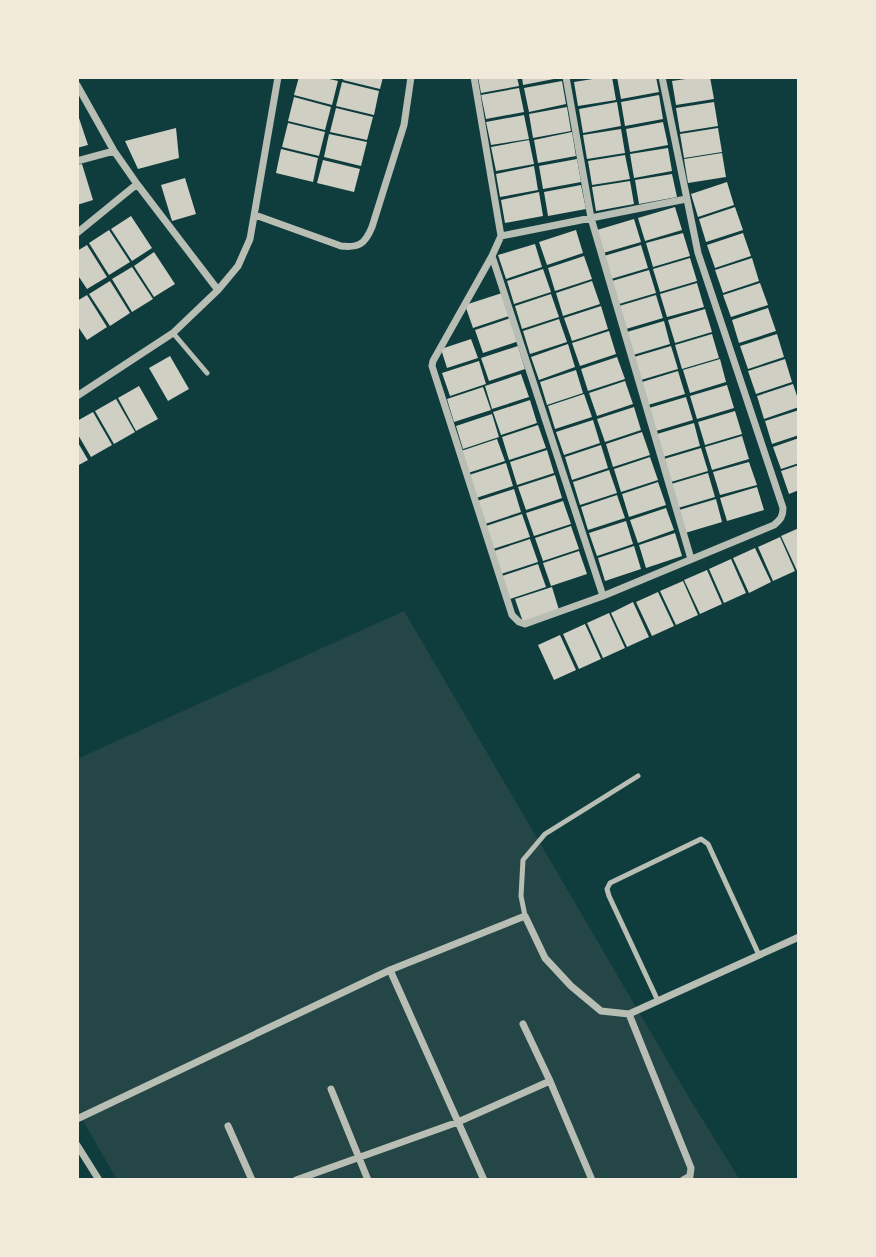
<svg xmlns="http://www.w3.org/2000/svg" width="876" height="1257" font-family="'Open Sans',sans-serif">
<rect width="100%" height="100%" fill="#0f3d3e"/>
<path fill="#244646" d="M404,611L691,1101L740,1180H117L77,1110V759Z"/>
<path fill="#cfcfc3" d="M299,77H321L338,81L332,105L294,95Z
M344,77H383L380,89L343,80Z
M478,77H517L519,86L481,93Z
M522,77H559V78L523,85Z
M605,77H612L616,100L578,106L574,82Z
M617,77H656L659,92L621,99Z
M699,77H710L714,99L676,105L672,81Z
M562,81L566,104L529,112L524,88Z
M342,82L379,91L374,115L336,106Z
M519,88L524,112L486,119L481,95Z
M659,95L663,119L625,126L621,102Z
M294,97L331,107L325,130L288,121Z
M617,102L621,126L583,133L579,109Z
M714,102L718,126L680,132L676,108Z
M567,107L571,131L533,138L529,114Z
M336,108L373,117L367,140L330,132Z
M77,112L88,145L77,148Z
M524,115L529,139L491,145L486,122Z
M663,122L668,145L630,152L626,129Z
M288,123L325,132L319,156L282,147Z
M176,128L179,158L138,169L125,141Z
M718,128L722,152L684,158L680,134Z
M621,129L625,153L587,159L583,135Z
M572,132L576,156L538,163L534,140Z
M329,134L367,142L361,166L324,157Z
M529,140L534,164L496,171L491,147Z
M668,148L672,171L634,178L630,154Z
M281,149L318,158L313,182L276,173Z
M722,153L726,177L688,183L684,159Z
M625,155L630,179L592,185L588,161Z
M577,159L581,182L543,189L539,166Z
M323,160L360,169L354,192L317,183Z
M82,164L93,200L77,205V165Z
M534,166L538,190L500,197L496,174Z
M672,174L677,197L639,204L635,180Z
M185,178L196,214L172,221L161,185Z
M630,181L634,204L596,211L592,187Z
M727,182L734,205L698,217L691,194Z
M581,185L586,209L548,216L544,192Z
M539,192L543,216L505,223L501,200Z
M675,207L682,230L645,241L638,218Z
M735,207L743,230L706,242L699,219Z
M131,216L152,248L132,261L111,229Z
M634,219L641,242L603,253L597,230Z
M109,230L130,262L109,275L89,243Z
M576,230L583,253L547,265L539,242Z
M683,233L690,256L653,267L646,243Z
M743,233L751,256L715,268L707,245Z
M535,244L542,267L506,279L498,255Z
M87,245L107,277L87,289L77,274V251Z
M641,245L648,268L611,279L604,256Z
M154,252L175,284L154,297L134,266Z
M584,256L592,279L555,291L548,268Z
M690,258L697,281L660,292L653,269Z
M752,258L759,281L723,293L715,270Z
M132,267L153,299L132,312L112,279Z
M543,269L551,292L514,304L507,281Z
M649,270L656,293L619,304L612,281Z
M110,281L130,313L110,326L89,294Z
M592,281L600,304L563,316L556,293Z
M697,283L704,307L667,317L660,294Z
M760,283L768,305L731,317L723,295Z
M502,293L509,316L473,328L465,305Z
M551,294L559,317L522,329L515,306Z
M87,295L107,327L87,340L77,325V301Z
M656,295L663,318L626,329L619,306Z
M601,306L608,329L572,341L564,318Z
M768,308L776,331L739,343L732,320Z
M705,309L712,332L675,343L668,320Z
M511,318L519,341L483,353L475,330Z
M559,319L567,342L530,354L523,331Z
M664,321L670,344L633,355L627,332Z
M609,331L616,354L580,366L572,343Z
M712,334L719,358L682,369L675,345Z
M777,334L784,357L748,369L740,346Z
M471,339L478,358L447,368L441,349Z
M568,344L575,367L539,380L531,357Z
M518,346L525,369L489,381L481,358Z
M671,346L678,369L641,380L634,357Z
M170,356L189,389L168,401L149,368Z
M617,357L625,379L588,391L581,369Z
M720,359L726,382L690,393L683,370Z
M785,359L792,382L756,394L748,371Z
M479,361L486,384L450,396L442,373Z
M576,370L583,393L547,405L540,382Z
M678,371L685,394L648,405L642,382Z
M521,374L529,397L492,409L485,386Z
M625,381L633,404L597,416L589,393Z
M793,384L799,402V407L764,419L757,396Z
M727,385L734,408L697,419L690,396Z
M139,386L158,419L136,431L118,398Z
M483,387L491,410L454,422L447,399Z
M584,394L592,417L555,429L548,406Z
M686,397L693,420L656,431L649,408Z
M116,399L135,432L114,444L95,411Z
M530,400L537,423L501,435L493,412Z
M634,407L641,430L605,442L597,419Z
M799,410V435L772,444L765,421Z
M735,411L742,434L705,445L698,422Z
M93,412L112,445L91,457L77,433V421Z
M492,414L499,437L463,449L456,426Z
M593,420L600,443L564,455L556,432Z
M694,423L700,446L663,457L657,434Z
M538,425L546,448L509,460L502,437Z
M642,432L650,455L613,467L606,444Z
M742,436L749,459L712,470L705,447Z
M799,438V463L781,469L773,447Z
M497,439L505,461L468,473L461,451Z
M77,441L88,460L77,466Z
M601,445L608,468L572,480L565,457Z
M701,448L708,471L671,482L664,459Z
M547,450L554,473L517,485L510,462Z
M650,457L658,480L621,492L614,469Z
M749,462L757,485L720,495L713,472Z
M506,463L513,486L476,498L469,475Z
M799,465V490L789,494L781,471Z
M609,470L617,493L580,505L573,482Z
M708,473L715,497L678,508L671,484Z
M555,475L562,498L526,510L518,487Z
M658,482L666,505L629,517L622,494Z
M757,487L764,510L727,521L720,498Z
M514,489L521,512L485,524L477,501Z
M617,495L625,518L588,530L581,507Z
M716,499L722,522L685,533L679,510Z
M563,501L571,524L534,536L526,513Z
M666,508L674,530L638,543L630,520Z
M522,514L530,537L493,549L486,526Z
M626,521L633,544L597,556L589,533Z
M571,526L579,549L543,561L535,538Z
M799,528V575L781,536Z
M675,533L682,556L646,568L639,545Z
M780,537L795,571L773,581L758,547Z
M530,539L538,562L501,574L494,551Z
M634,546L641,569L605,581L598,558Z
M755,548L771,582L749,593L733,558Z
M579,551L587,574L551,586L543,563Z
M731,559L746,593L724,603L709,569Z
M538,564L546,587L510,599L502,576Z
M707,570L722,604L700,614L684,580Z
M683,581L698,615L676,625L660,591Z
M552,587L559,610L523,622L515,599Z
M658,592L674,626L652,636L636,602Z
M633,602L649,637L627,647L611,613Z
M609,613L625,648L603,658L587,623Z
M585,624L601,659L579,669L563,634Z
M560,635L576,670L554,680L538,645Z"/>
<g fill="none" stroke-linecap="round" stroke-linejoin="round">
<path stroke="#b8beb3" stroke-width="5" d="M173,333L207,373
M525,916L521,896L523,860L545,834L638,776
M658,1001L609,896L607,889L610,883L701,839L708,844L759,955"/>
<path stroke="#b8beb3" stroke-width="7" d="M474,77L501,236L492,256L433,361L432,366L512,615L519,622L525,624L603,596L774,525C781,519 783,516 783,508L698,253L662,77
M566,77L591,218L691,559
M77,85L114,151L137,184L218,290
M77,161L114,151
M255,215L341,246C359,248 365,244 372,227L404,125L411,77
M77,233L137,184
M501,236L686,199
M492,256L603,596
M77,396L173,333L218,290L238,266L250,239L278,77
M390,970L484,1180
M629,1014L691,1168L690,1176L683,1180
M550,1081L592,1180
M331,1089L368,1180
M77,1119L390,970L525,916L545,958L571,986L601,1011L629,1014L799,937
M228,1126L252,1180
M77,1145L99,1180
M296,1180L458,1122L550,1081L523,1024"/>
</g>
<rect width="876" height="1257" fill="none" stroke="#f1e9da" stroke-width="158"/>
</svg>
